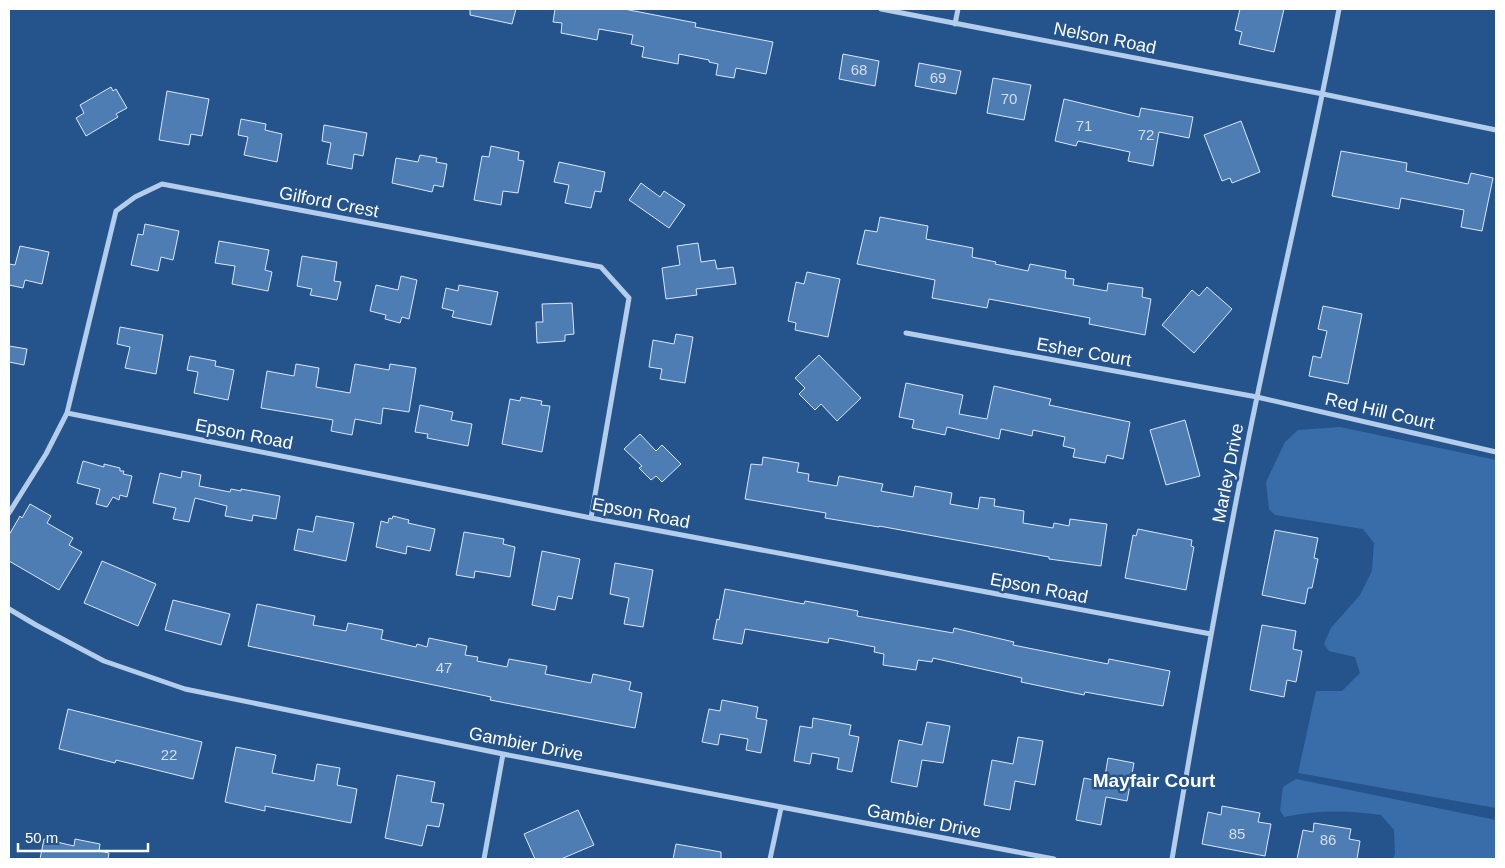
<svg xmlns="http://www.w3.org/2000/svg" width="1505" height="868" font-family="Arial,sans-serif">
<rect width="100%" height="100%" fill="#25548d"/>
<path fill="#396daa" d="M1340,427L1496,460V808L1298,773L1316,691H1342L1360,673L1355,657L1329,651L1324,644L1331,628L1360,595L1372,571L1374,543L1363,529L1275,515L1269,509L1266,482L1285,442L1298,430Z
M1296,779L1496,820V859H1393L1395,854L1394,830L1381,815C1348,810 1317,810 1284,817L1280,810L1283,787Z"/>
<path fill="#4e7db4" stroke="#d9e7f8" d="M470,9H516L512,24L470,15Z
M555,9H624L696,23L695,27L773,42L766,74L736,68L734,78L716,75L718,64L709,62V60L679,54L678,64L642,57L644,47L631,44L633,35L599,29L597,40L561,33L562,23L553,22Z
M1240,9H1284L1274,52L1239,44L1242,32L1235,30Z
M843,54L879,61L875,86L839,79Z
M919,63L961,71L956,94L915,86Z
M993,78L1031,85L1024,120L987,113Z
M111,87L113,91L116,89L127,108L116,114L118,117L86,136L76,118L84,113L80,105Z
M167,91L209,99L202,136L191,134L189,145L159,140Z
M1064,99L1139,117L1141,108L1193,117L1189,138L1159,132L1153,166L1128,161L1130,152L1078,141L1076,146L1055,141Z
M241,119L266,124L265,130L282,134L277,162L244,155L248,137L238,135Z
M1241,121L1260,172L1232,183L1230,178L1222,181L1204,135Z
M324,125L367,133L363,156L354,154L352,169L327,164L331,143L322,141Z
M491,146L519,152L518,160L524,161L518,193L503,191L501,205L474,200L482,156L489,157Z
M1341,151L1407,163L1406,171L1468,184L1471,173L1493,178L1482,231L1461,227L1464,210L1401,198L1399,209L1332,196Z
M420,155L437,158L436,162L447,164L443,187L434,185L432,192L392,183L396,158L418,162Z
M559,162L605,172L601,192L595,191L591,208L565,203L569,185L554,182Z
M641,183L660,197L664,191L685,205L669,228L629,200Z
M880,217L928,226L926,239L973,248L972,257L996,262L995,264L1028,271L1030,264L1066,271L1065,278L1074,279L1073,285L1107,291L1108,283L1143,288L1142,297L1151,299L1145,335L1089,324L1090,318L989,299L987,308L932,298L935,280L857,264L865,230L877,232Z
M145,224L179,231L173,260L161,257L158,271L131,265L138,234L143,235Z
M219,241L269,250L265,270L272,272L268,291L232,284L235,266L215,263Z
M698,243L701,262L715,260L717,269L733,267L736,284L696,289L697,295L666,299L662,268L680,265L677,246Z
M20,246L49,252L42,284L25,280L23,288L9,285V264L15,265Z
M302,256L337,262L334,281L341,282L337,300L310,295L312,289L297,286Z
M807,272L840,279L828,337L795,330L796,323L788,321L796,282L804,284Z
M401,276L417,280L409,319L402,317L400,323L385,319L386,315L370,311L376,285L398,290Z
M459,285L498,292L491,325L452,317L454,311L442,308L446,288L458,291Z
M1207,287L1232,309L1194,353L1162,325L1192,290L1199,296Z
M572,303L574,334L565,335V341L537,343L536,322H543L542,304Z
M1323,306L1362,314L1348,384L1309,376L1313,356L1321,358L1327,331L1318,329Z
M120,327L163,335L156,374L125,368L130,347L117,344Z
M676,334L693,337L685,383L660,379L662,369L649,367L653,340L674,344Z
M9,346L27,349L24,365L9,362Z
M819,355L861,398L837,421L821,404L815,410L799,394L805,388L795,378Z
M190,356L216,361L215,366L234,370L228,400L194,393L198,372L187,370Z
M296,364L319,368L316,387L350,393L355,364L389,370L390,364L416,368L409,412L383,408L381,424L355,419L352,435L331,431L333,420L261,408L267,371L294,376Z
M906,383L963,395L959,414L987,419L994,386L1051,399L1049,405L1130,422L1123,459L1107,455L1105,463L1073,457L1075,449L1063,446L1065,437L1033,430L1032,436L1001,429L999,439L947,427L945,435L912,428L914,420L899,417Z
M521,397L542,401L541,405L550,406L542,452L502,444L510,399L520,401Z
M420,405L453,412L451,420L472,424L468,446L427,438L428,434L415,432Z
M1185,420L1200,476L1166,485L1150,430Z
M640,434L656,451L662,445L681,464L662,482L656,476L651,480L639,468L642,466L624,449Z
M763,457L799,463L797,472L809,474L808,481L837,486L839,476L883,484L881,491L913,497L915,486L952,493L950,504L978,509L980,497L995,499L994,506L1024,511L1023,523L1053,528L1054,523L1069,526L1070,519L1107,524L1101,566L1049,559V557L879,526V527L825,518L826,513L745,499L751,464L762,465Z
M83,461L104,467V464L120,468V471H124L123,474L132,476L127,497L120,495L119,500L113,497L107,507L96,504L100,489L77,483Z
M182,471L201,475L199,486L230,492L231,489L241,491V489L280,496L276,519L253,515L252,521L225,516L227,506L195,498L189,522L173,519L176,508L153,503L160,473L181,478Z
M30,504L51,516L47,523L73,538L69,545L82,552L59,590L9,561V535L20,516L22,518Z
M316,516L354,523L346,561L294,550L298,529L313,532Z
M393,516L409,520L408,523L435,529L430,551L407,546L406,554L376,547L381,521L388,523L389,518L392,519Z
M1138,529L1192,540L1191,546L1194,547L1186,590L1125,578L1133,535L1136,536Z
M1275,530L1318,538L1314,558L1318,559L1312,588H1308L1305,604L1262,595Z
M464,532L504,539L503,544L515,547L510,577L475,571L474,578L456,575Z
M542,551L580,559L572,599L558,596L555,610L532,605Z
M102,561L156,584L138,626L84,603Z
M615,563L653,570L643,627L624,624L629,598L610,594Z
M725,589L804,604L805,601L858,611L857,616L953,633L954,628L1014,642L1013,645L1108,664L1109,659L1170,671L1163,706L1085,692L1084,695L1021,682L1022,678L933,658L932,662L918,660L916,670L883,665L884,654L874,652L875,647L829,638L828,643L745,629L742,644L713,639L717,619L719,620Z
M173,600L230,614L221,645L165,630Z
M257,604L315,616L313,625L346,631L348,623L383,630L381,639L416,647L417,644L427,647L429,638L467,646L465,655L478,657L477,661L507,667L509,659L547,666L545,674L591,683L593,674L631,682L629,690L642,693L635,728L490,700L491,697L248,646Z
M1262,625L1296,631L1293,649L1302,651L1296,682L1287,680L1284,697L1250,690Z
M722,700L758,707L756,718L767,720L761,753L746,750L748,739L720,734L718,745L702,742L709,709L720,711Z
M68,709L202,742L193,779L116,760L115,763L59,749Z
M813,718L851,725L849,735L859,737L852,772L837,769L839,758L812,753L810,764L794,761L800,726L812,728Z
M927,722L950,726L943,763L922,760L917,787L891,782L899,740L922,745Z
M1018,737L1043,741L1035,785L1015,781L1010,810L984,805L992,760L1013,764Z
M236,747L276,755L272,773L314,781L317,764L340,768L337,785L357,789L351,823L265,806V811L225,802Z
M1108,758L1134,763L1127,801L1106,797L1101,825L1076,820L1084,778L1104,782Z
M397,775L435,782L431,802L444,804L439,827L427,825L422,846L385,838Z
M1222,806L1260,813L1258,822L1271,824L1265,856L1202,844L1208,812L1221,815Z
M578,810L594,845L561,859H535L524,834Z
M1314,823L1351,829L1349,839L1360,841L1357,859H1297L1303,830L1313,832Z
M44,839L74,846L75,839L100,844L99,851L109,853L108,859H40Z
M676,844L721,852V859H673Z"/>
<g fill="none" stroke-linecap="round" stroke-linejoin="round">
<path stroke="#b4cdeb" stroke-width="5" d="M881,9L1323,94L1496,130
M955,24L958,9
M906,333L1257,397L1496,452
M67,413L591,518L1211,634
M9,513L46,454L67,413L116,211L135,197L162,184L601,267L629,298L591,518
M9,609L36,625L104,661L185,689L503,754L1054,859
M484,859L503,754
M770,859L781,808
M1172,859C1198,705 1225,550 1257,397C1284,267 1315,139 1339,9"/>
</g>
<g text-anchor="middle" stroke-width="5" stroke-linejoin="round" paint-order="stroke">
<g font-size="15" fill="#d3deec">
<text x="859" y="75">68</text>
<text x="938" y="83">69</text>
<text x="1009" y="104">70</text>
<text x="1084" y="131">71</text>
<text x="1146" y="140">72</text>
<text x="444" y="673">47</text>
<text x="169" y="760">22</text>
<text x="1237" y="839">85</text>
<text x="1328" y="845">86</text>
</g>
<g font-size="18" fill="#fff" stroke="#25548d">
<text transform="translate(1105 38) rotate(11)" y="6">Nelson Road</text>
<text transform="translate(329 202) rotate(11)" y="6">Gilford Crest</text>
<text transform="translate(1084 352) rotate(10)" y="6">Esher Court</text>
<text transform="translate(1380 411) rotate(13)" y="6">Red Hill Court</text>
<text transform="translate(244 434) rotate(11)" y="6">Epson Road</text>
<text transform="translate(1228 473) rotate(-79)" y="6">Marley Drive</text>
<text transform="translate(641 513) rotate(11)" y="6">Epson Road</text>
<text transform="translate(1039 588) rotate(11)" y="6">Epson Road</text>
<text transform="translate(526 744) rotate(11)" y="6">Gambier Drive</text>
<text transform="translate(924 821) rotate(11)" y="6">Gambier Drive</text>
</g>
<g font-size="19" font-weight="bold" fill="#fff" stroke="#25548d">
<text x="1154" y="787">Mayfair Court</text>
</g>
</g>
<rect width="1505" height="868" fill="none" stroke="#ffffff" stroke-width="20"/>
<path d="M18 843v8h130v-8" fill="none" stroke="#ffffff" stroke-width="2.5"/>
<text x="25" y="843" font-size="15" fill="#ffffff" stroke="#25548d" stroke-width="4" paint-order="stroke">50 m</text>
</svg>
